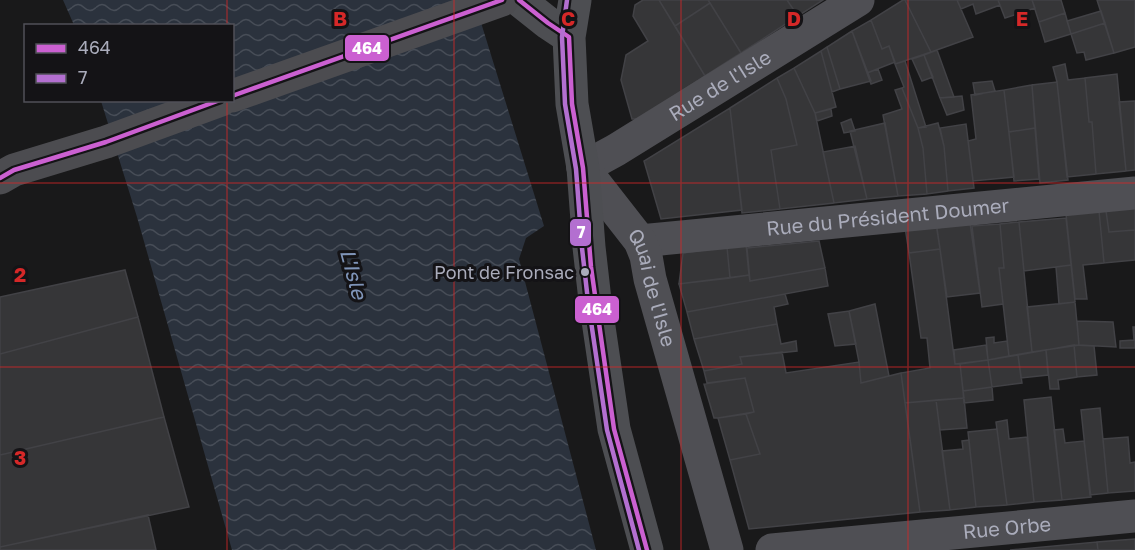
<svg xmlns="http://www.w3.org/2000/svg" width="1135" height="550" font-family="'Golos Text',sans-serif">
<defs>
<pattern id="water-waves" width="16" height="10" patternUnits="userSpaceOnUse" patternTransform="scale(1.5)"><rect width="16" height="10" fill="#2b323d"/><path d="M0 5q4-4 8 0t8 0" fill="none" stroke="#474d57"/></pattern>
</defs>
<rect width="100%" height="100%" fill="#19191a"/>
<path fill="url(#water-waves)" d="M63,0H474L544,226L526,238L519,259L596,550H232L137,217L101,101L232,100V26L74,25Z"/>
<path fill="#363638" stroke="#424246" stroke-width="1.5" d="M643,0H659L705,76L639,119H632L621,80L626,55L648,41L633,16L635,5Z
M659,0H708L710,3L675,26Z
M708,0H787L798,16L741,53Z
M787,0H823L798,16Z
M903,0H905L931,52L895,64L889,46L882,49L871,20Z
M905,0H957L973,37L931,52Z
M957,0H998L1000,5L976,14L973,4L961,9Z
M998,0H1032L1035,8L1005,18Z
M1032,0H1061L1065,13L1039,22Z
M1097,0H1135V47L1114,53Z
M710,3L741,53L705,76L675,26Z
M1101,11L1105,23L1071,34L1067,21Z
M1065,13L1071,34L1045,42L1039,22Z
M871,20L882,49L889,46L895,62L867,73L852,31Z
M1105,23L1114,53L1086,60L1084,52L1077,53L1071,34Z
M852,31L871,81L840,89L827,47Z
M827,47L840,89L832,92L821,51Z
M937,50L954,97L940,98L924,55Z
M821,51L836,107L815,113L794,68Z
M924,55L933,77L922,81L912,59Z
M905,61L926,127L918,128L902,88L904,87L895,64Z
M1065,64L1068,80L1085,78L1089,122H1092L1096,174L1067,177L1057,82L1053,67Z
M794,68L815,113L834,203L780,209L771,150L797,145L786,99L777,78Z
M878,69L882,80L871,84L867,73Z
M1117,74L1126,171L1096,174L1092,122H1089L1085,78Z
M777,78L786,99L797,145L771,150L780,209L742,213L730,108Z
M992,81L995,91L975,95L973,83Z
M1057,82L1068,180L1040,183L1032,85Z
M1032,85L1035,128L1009,132L1004,90Z
M902,88L918,128L923,148L927,194L898,196L883,115L902,109L895,90Z
M1004,90L1014,177L973,181L968,141L976,139L971,95Z
M962,96L964,110L947,115L940,98Z
M1135,101V170L1126,171L1119,102Z
M730,108L742,210L661,219L644,161Z
M831,109L832,116L817,121L815,113Z
M851,119L855,131L844,133L841,123Z
M885,123L898,196L867,199L850,131Z
M938,123L944,146L948,191L927,194L923,148L918,128Z
M966,124L974,188L948,191L944,146L940,128Z
M1035,128L1039,179L1014,181L1009,132Z
M855,146L867,199L834,203L823,152Z
M1135,208V230L1109,232L1106,211Z
M1099,211L1104,263L1083,265L1087,299H1075L1066,214Z
M1099,211H1106L1109,232L1135,230V260L1104,263Z
M1066,218L1071,265L1024,271L1019,222Z
M1019,222L1032,352L1009,356L999,268H1004L1000,224Z
M970,223L980,293L947,297L937,228Z
M936,224L940,249L909,253L905,227Z
M1000,224L1004,268H999L1003,304L982,307L972,226Z
M819,241L825,268L750,281L747,248Z
M746,244L749,275L730,278L727,247Z
M727,247L730,278L679,284L683,253Z
M940,249L955,364H960L964,398L905,403L901,373L930,368L927,338H921L909,253Z
M1071,265L1075,302L1059,304L1056,267Z
M825,268L828,286L687,312L679,284L749,275L750,281Z
M125,270L138,317L0,354V297Z
M785,294L788,304L774,307L777,324L694,339L687,312Z
M1075,302L1079,345L1032,352L1027,307Z
M875,304L889,376L861,383L859,362L849,311Z
M849,311L856,344L835,346L828,314Z
M138,317L164,417L0,455V354Z
M1077,321L1113,322L1116,347L1079,345Z
M777,324L781,344L796,341L797,351L740,357L742,364L704,371L694,339Z
M1133,327H1135V348H1120V341L1134,340Z
M994,337V343L1007,341L1009,356L988,360L986,338Z
M986,345L988,360L955,364L954,350Z
M1074,345L1094,346L1097,375L1077,377Z
M1074,345L1077,377L1058,380L1059,389H1050L1046,350Z
M1046,350L1048,375L1021,378L1018,355Z
M782,352L786,373L859,362L861,383L901,373L920,512L749,529L730,460L760,454L746,414L754,412L745,378L707,383L704,371L742,364L740,357Z
M1018,355L1022,383L992,387L988,360Z
M988,360L992,387L963,391L960,364Z
M745,378L754,412L718,418H714L704,384Z
M992,387L993,400L964,403L963,391Z
M1051,397L1062,500L1034,502L1024,400Z
M964,398L967,428L940,430L936,400Z
M936,400L950,510L920,512L905,403Z
M1100,408L1108,493L1090,495L1081,410Z
M746,414L760,454L730,460L718,418Z
M164,417L189,507L0,547V455Z
M1007,420L1009,439L1027,437L1034,502L1007,505L996,422Z
M997,429L1007,505L976,507L968,432Z
M1063,429L1065,443L1084,441L1091,497L1062,500L1054,430Z
M1128,437L1130,463L1135,462V491L1108,493L1103,439Z
M969,440L976,507L950,510L942,451L963,449L962,441Z
M148,515L156,550H0V547Z
M1135,539V550H1098L1097,542Z
M1097,542L1098,550H1010Z"/>
<g fill="none" stroke-linecap="round" stroke-linejoin="round">
<g stroke="#4f4f54" stroke-width="33">
<path id="s1" d="M583,168L616,150L858,0"/>
<path id="s2" d="M640,241L1135,193"/>
<path id="s3" d="M772,550L1135,516"/>
</g>
<path stroke="#4f4f54" stroke-width="33" id="s4" d="M583,168L640,241L646,256L650,279L727,550"/>
<path stroke="#4d4e52" stroke-width="33" d="M519,0L548,23L569,37
M575,0L569,37L572,104L583,168L589,247L595,300L614,429L647,550"/>
<path stroke="#4c4c50" stroke-width="33" d="M232,96L502,0
M0,178L14,170L106,142L221,100"/>
<g stroke="#141316" stroke-width="9">
<path id="bus-1" d="M519,0L548,23L569,37L572,104L583,168L591,267L614,429L647,550
M232,96L502,0
M0,178L14,170L106,142L220,100"/>
</g>
<g stroke="#141316" stroke-width="9">
<path id="bus-2" d="M567,0L562,37L565,104L576,169L582,248L588,301L607,430L639,550"/>
</g>
<use href="#bus-1" stroke="#cb60d1" stroke-width="4.5"/>
<use href="#bus-2" stroke="#b36fd0" stroke-width="4.5"/>
</g>
<path fill="none" stroke="#d62828" stroke-width="1.5" stroke-opacity="0.55" d="M227,0V26M454,0V550M681,0V550M908,0V550M227,100V550M0,183H1135M0,367H1135"/>
<circle fill="#aaacbb" stroke="#141316" stroke-width="2" cx="585" cy="272" r="5"/>
<g text-anchor="middle" stroke-width="6" stroke-linejoin="round" paint-order="stroke">
<g font-size="18" fill="#aaacbb" stroke="#141316" text-anchor="end">
<text x="574" y="279">Pont de Fronsac</text>
</g>
<g font-size="20" fill="#aaacbb" stroke="#141316">
<text dy="7" stroke="none"><textPath href="#s1" startOffset="160">Rue de l'Isle</textPath></text>
<text dy="7" stroke="none"><textPath href="#s2" startOffset="249">Rue du Président Doumer</textPath></text>
<text dy="7" stroke="none"><textPath href="#s4" startOffset="141">Quai de l'Isle</textPath></text>
<text dy="7" stroke="none"><textPath href="#s3" startOffset="236">Rue Orbe</textPath></text>
</g>
<g font-size="21" font-style="italic" fill="#7f94b8" stroke="#141316">
<text transform="translate(353 274) rotate(75)" y="7">L'Isle</text>
</g>
</g>
<g font-size="20" text-anchor="middle" font-weight="bold" fill="#d62828" stroke="#141316" stroke-width="6" stroke-linejoin="round" paint-order="stroke">
<text x="340" y="26">B</text>
<text x="568" y="26">C</text>
<text x="794" y="26">D</text>
<text x="1022" y="26">E</text>
<text x="20" y="282">2</text>
<text x="20" y="465">3</text>
</g>
<g stroke="#141316" stroke-width="2">
<rect x="344" y="34" width="46" height="28" rx="6" fill="#cb60d1"/>
<rect x="569" y="218" width="23" height="29" rx="6" fill="#b36fd0"/>
<rect x="574" y="295" width="46" height="29" rx="6" fill="#cb60d1"/>
</g>
<g font-size="16" text-anchor="middle" font-weight="bold" fill="#fff">
<text x="367" y="54">464</text>
<text x="581" y="238">7</text>
<text x="597" y="315">464</text>
</g>
<rect x="24" y="24" width="210" height="78" fill="#141316" stroke="#505058" stroke-width="1.5"/>
<rect x="36" y="44" width="30" height="9" fill="#cb60d1" stroke="#505058" stroke-width="1.5"/>
<text x="78" y="54" font-size="18" fill="#aaacbb">464</text>
<rect x="36" y="74" width="30" height="9" fill="#b36fd0" stroke="#505058" stroke-width="1.5"/>
<text x="78" y="84" font-size="18" fill="#aaacbb">7</text>
</svg>
